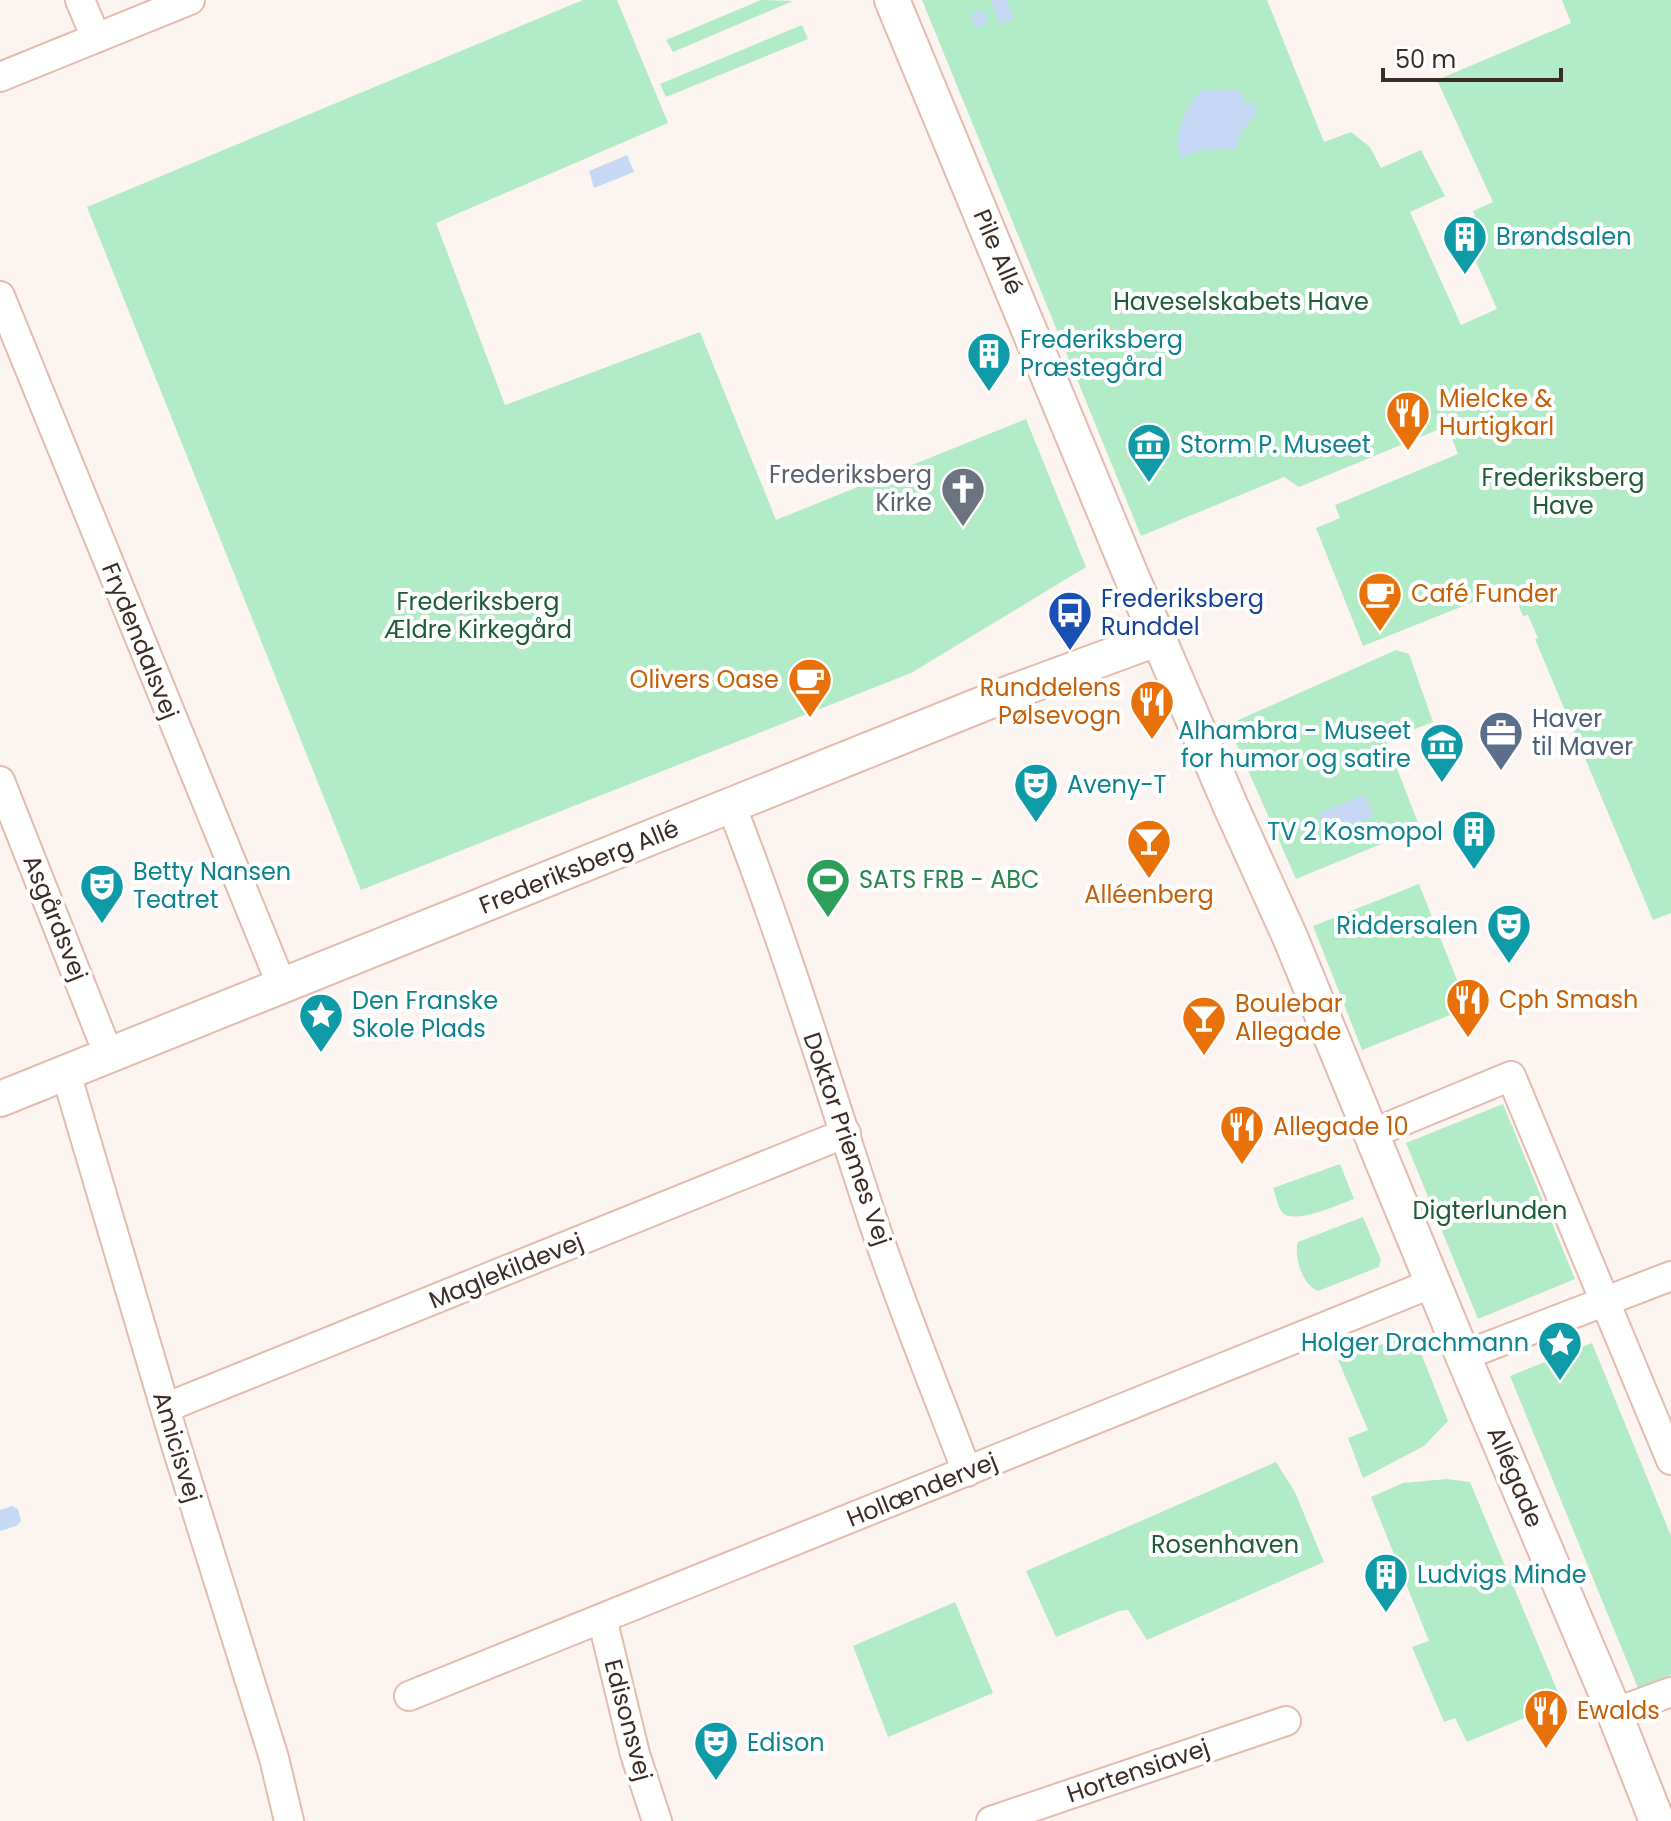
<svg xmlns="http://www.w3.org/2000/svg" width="1671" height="1821" font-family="Poppins,sans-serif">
<rect width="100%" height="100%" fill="#fcf4f1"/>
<path fill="#b1ecc6" d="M583,0H617L668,123L436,223L505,405L700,332L776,520L1026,419L1086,567L911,673L361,890L87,207Z
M761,0L793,1L673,52L666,40Z
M922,0H1267L1324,142L1351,132L1370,147L1381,168L1421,150L1445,196L1410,212L1461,325L1497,309L1468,244L1484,237L1473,211L1493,202L1437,80L1571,23L1562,0H1671V913L1653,920L1535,639L1538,638L1528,615L1523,616L1511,587L1363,646L1316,528L1340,518L1335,505L1458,454L1447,426L1299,487L1284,477L1141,536Z
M802,25L808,39L666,97L660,84Z
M1396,650L1409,654L1433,722L1386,740L1420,828L1296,879L1232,734L1234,722Z
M1419,884L1468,1008L1362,1050L1313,926Z
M1503,1104L1575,1279L1478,1319L1406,1143Z
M1340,1164L1354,1199C1340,1204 1292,1226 1282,1212C1277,1206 1276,1195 1273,1188Z
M1363,1217L1381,1260L1379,1267L1318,1291C1303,1286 1293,1256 1298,1242Z
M1413,1333L1448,1421L1424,1446L1363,1478L1348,1438L1368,1430L1338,1360Z
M1592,1343L1671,1536V1675L1638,1688L1510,1376Z
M1276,1462L1295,1492L1324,1562L1147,1640L1128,1610L1119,1611L1056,1637L1026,1571Z
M1447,1479L1470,1482L1562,1702L1467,1742L1455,1718L1444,1722L1412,1647L1429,1641L1371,1497L1403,1483Z
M955,1602L993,1693L888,1737L853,1646Z"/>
<path fill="#c5d9f4" d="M965,0L972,14L983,10L986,16L995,12L991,0H1007L1010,7L1029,0L1010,7L1014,19L1000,25L995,13L986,17L988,23L976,28Z
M1204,89L1240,90L1245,102L1254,104L1257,114L1242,130L1235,150L1207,149L1181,157C1171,140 1187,99 1204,89Z
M627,155L634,172L594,188L589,171Z
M1361,796L1366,797L1373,814L1371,818L1329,834L1325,832L1319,818L1320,813Z
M12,1506L18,1509L21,1521L16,1526L0,1531V1510Z"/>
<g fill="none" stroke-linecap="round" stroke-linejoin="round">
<g stroke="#e3bcad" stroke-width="32">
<path id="minor" d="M80,0L96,38
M0,77L190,0
M0,296L282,986
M0,781L109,1056
M731,805C783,938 825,1074 869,1209C898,1298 934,1385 967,1472
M66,1073L176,1445L274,1758L289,1821
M1371,1134L1511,1076L1671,1460
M1463,1356L1671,1276
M165,1408L846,1133
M602,1618L635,1754L657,1821
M409,1696L1433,1283
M1614,1713L1671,1692
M991,1821L1286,1721"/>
</g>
<g stroke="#e3bcad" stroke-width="38">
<path id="tertiary" d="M892,0L1130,573L1231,807L1290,937L1463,1356L1608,1697L1657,1821
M0,1099L1015,691L1159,638"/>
</g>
<use href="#minor" stroke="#fff" stroke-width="28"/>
<use href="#tertiary" stroke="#fff" stroke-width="34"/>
</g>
<defs>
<g id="building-pin" transform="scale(2.3)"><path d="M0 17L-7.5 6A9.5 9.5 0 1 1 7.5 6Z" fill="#0f9aa8" stroke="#fff"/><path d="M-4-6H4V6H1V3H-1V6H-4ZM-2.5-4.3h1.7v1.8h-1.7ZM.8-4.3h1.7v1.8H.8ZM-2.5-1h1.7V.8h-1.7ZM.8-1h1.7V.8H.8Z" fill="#fff"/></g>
<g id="restaurant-pin" transform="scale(2.3)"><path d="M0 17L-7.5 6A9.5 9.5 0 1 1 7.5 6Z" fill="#e8710a" stroke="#fff"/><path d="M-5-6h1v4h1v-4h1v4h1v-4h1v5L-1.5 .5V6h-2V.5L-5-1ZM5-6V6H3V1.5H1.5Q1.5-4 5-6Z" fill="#fff"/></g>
<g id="museum-pin" transform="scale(2.3)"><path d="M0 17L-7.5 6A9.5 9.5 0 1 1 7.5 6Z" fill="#0f9aa8" stroke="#fff"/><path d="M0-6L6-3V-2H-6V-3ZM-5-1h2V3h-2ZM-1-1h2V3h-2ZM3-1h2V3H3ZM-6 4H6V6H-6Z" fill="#fff"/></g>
<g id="church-pin" transform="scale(2.3)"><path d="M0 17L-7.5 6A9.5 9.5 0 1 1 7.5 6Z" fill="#6b7280" stroke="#fff"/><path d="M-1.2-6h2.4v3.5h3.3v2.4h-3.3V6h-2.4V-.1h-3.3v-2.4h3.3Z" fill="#fff"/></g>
<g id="cafe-pin" transform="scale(2.3)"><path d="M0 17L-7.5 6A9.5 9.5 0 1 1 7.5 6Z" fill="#e8710a" stroke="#fff"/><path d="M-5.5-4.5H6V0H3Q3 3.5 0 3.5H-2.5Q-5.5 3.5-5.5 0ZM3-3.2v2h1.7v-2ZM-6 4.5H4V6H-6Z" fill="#fff"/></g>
<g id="bus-pin" transform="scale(2.3)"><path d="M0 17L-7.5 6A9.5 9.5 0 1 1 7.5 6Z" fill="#1a4fb4" stroke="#fff"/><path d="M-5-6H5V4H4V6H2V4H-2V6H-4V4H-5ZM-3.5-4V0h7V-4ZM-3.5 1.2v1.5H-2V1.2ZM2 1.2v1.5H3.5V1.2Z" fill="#fff"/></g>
<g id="office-pin" transform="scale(2.3)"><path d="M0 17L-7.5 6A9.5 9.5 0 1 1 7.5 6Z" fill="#5c6f8a" stroke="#fff"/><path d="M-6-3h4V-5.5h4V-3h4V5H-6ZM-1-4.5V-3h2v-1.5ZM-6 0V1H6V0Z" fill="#fff"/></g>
<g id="theatre-pin" transform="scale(2.3)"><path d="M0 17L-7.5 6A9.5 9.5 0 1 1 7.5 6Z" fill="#0f9aa8" stroke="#fff"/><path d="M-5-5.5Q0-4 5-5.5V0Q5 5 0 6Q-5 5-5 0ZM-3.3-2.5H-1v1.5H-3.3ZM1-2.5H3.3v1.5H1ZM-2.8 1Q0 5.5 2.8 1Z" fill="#fff"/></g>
<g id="bar-pin" transform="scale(2.3)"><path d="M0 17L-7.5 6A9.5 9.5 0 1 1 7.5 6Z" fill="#e8710a" stroke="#fff"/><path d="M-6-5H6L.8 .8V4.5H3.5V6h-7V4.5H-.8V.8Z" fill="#fff"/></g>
<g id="stadium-pin" transform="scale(2.3)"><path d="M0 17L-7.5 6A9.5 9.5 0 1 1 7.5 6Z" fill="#2e9e5b" stroke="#fff"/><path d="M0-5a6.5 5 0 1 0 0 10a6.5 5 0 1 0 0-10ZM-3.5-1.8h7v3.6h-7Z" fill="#fff"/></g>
<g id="sight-pin" transform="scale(2.3)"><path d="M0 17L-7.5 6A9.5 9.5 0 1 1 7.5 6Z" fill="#0f9aa8" stroke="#fff"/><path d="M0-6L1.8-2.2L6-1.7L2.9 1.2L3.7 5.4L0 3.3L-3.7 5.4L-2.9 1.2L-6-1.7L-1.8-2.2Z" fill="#fff"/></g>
</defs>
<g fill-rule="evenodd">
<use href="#building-pin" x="1465" y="237"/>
<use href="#building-pin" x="989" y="354"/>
<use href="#restaurant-pin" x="1408" y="413"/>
<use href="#museum-pin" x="1149" y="445"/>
<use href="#church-pin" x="963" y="489"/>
<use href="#cafe-pin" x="1380" y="594"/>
<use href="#bus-pin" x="1070" y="613"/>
<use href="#cafe-pin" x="810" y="680"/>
<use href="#restaurant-pin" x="1152" y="702"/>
<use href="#office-pin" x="1501" y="733"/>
<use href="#museum-pin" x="1442" y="745"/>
<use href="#theatre-pin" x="1036" y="785"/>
<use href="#building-pin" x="1474" y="832"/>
<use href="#bar-pin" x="1149" y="841"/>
<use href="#stadium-pin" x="828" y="880"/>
<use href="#theatre-pin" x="102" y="886"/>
<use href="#theatre-pin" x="1509" y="926"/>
<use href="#restaurant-pin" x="1468" y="1000"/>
<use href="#sight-pin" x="321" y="1015"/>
<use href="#bar-pin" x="1204" y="1018"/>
<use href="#restaurant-pin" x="1242" y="1127"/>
<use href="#sight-pin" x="1560" y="1343"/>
<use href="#building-pin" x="1386" y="1575"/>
<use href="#restaurant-pin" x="1546" y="1711"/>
<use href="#theatre-pin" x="716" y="1743"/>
</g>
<g text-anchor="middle" stroke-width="8" stroke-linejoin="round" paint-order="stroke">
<g font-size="24" fill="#0d838f" stroke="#fff" text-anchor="start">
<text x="1496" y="245">Brøndsalen</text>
<text x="1020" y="348">Frederiksberg<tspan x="1020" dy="28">Præstegård</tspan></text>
<text x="1180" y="453">Storm P. Museet</text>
<text x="1411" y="739" text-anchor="end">Alhambra - Museet<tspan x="1411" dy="28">for humor og satire</tspan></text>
<text x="1067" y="793">Aveny-T</text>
<text x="1443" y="840" text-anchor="end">TV 2 Kosmopol</text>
<text x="133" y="880">Betty Nansen<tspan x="133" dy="28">Teatret</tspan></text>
<text x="1478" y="934" text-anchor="end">Riddersalen</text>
<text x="352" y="1009">Den Franske<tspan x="352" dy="28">Skole Plads</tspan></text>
<text x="1529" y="1351" text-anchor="end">Holger Drachmann</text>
<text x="1417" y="1583">Ludvigs Minde</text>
<text x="747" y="1751">Edison</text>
</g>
<g font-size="24" fill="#3b2c26" stroke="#fff">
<text transform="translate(998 252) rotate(67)" y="8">Pile Allé</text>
<text transform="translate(140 641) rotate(68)" y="8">Frydendalsvej</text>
<text transform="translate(579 867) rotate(-22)" y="8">Frederiksberg Allé</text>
<text transform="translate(55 918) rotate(68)" y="8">Asgårdsvej</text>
<text transform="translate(847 1139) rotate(71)" y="8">Doktor Priemes Vej</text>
<text transform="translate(506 1271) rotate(-22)" y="8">Maglekildevej</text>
<text transform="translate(177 1447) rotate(73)" y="8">Amicisvej</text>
<text transform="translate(1515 1477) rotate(67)" y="8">Allégade</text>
<text transform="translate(922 1490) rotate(-22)" y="8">Hollændervej</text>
<text transform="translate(628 1720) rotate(75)" y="8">Edisonsvej</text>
<text transform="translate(1138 1771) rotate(-19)" y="8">Hortensiavej</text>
</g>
<g font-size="24" fill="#1e5b3a" stroke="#fff">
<text x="1241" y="310">Haveselskabets Have</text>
<text x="1563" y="486">Frederiksberg<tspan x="1563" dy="28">Have</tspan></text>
<text x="478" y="610">Frederiksberg<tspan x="478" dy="28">Ældre Kirkegård</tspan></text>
<text x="1490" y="1219">Digterlunden</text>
<text x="1225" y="1553">Rosenhaven</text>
</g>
<g font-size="24" fill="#c56008" stroke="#fff" text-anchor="start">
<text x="1439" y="407">Mielcke &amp;<tspan x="1439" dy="28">Hurtigkarl</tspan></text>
<text x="1411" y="602">Café Funder</text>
<text x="779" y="688" text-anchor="end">Olivers Oase</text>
<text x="1121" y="696" text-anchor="end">Runddelens<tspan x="1121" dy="28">Pølsevogn</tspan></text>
<text x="1149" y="903" text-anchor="middle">Alléenberg</text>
<text x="1499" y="1008">Cph Smash</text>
<text x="1235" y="1012">Boulebar<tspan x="1235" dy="28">Allegade</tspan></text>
<text x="1273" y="1135">Allegade 10</text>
<text x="1577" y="1719">Ewalds</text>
</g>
<g font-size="24" fill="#5b616d" stroke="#fff" text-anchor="end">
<text x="932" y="483">Frederiksberg<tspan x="932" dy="28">Kirke</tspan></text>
</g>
<g font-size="24" fill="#164399" stroke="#fff" text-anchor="start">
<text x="1101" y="607">Frederiksberg<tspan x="1101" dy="28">Runddel</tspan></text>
</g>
<g font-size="24" fill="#4e5e75" stroke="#fff" text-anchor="start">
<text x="1532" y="727">Haver<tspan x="1532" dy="28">til Maver</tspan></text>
</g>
<g font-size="24" fill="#27864d" stroke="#fff" text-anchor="start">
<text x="859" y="888">SATS FRB - ABC</text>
</g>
</g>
<path d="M1383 68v12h178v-12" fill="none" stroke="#3b2c26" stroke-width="4"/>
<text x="1395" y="68" font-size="24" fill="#3b2c26" stroke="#ffffff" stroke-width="6" paint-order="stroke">50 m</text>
</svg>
